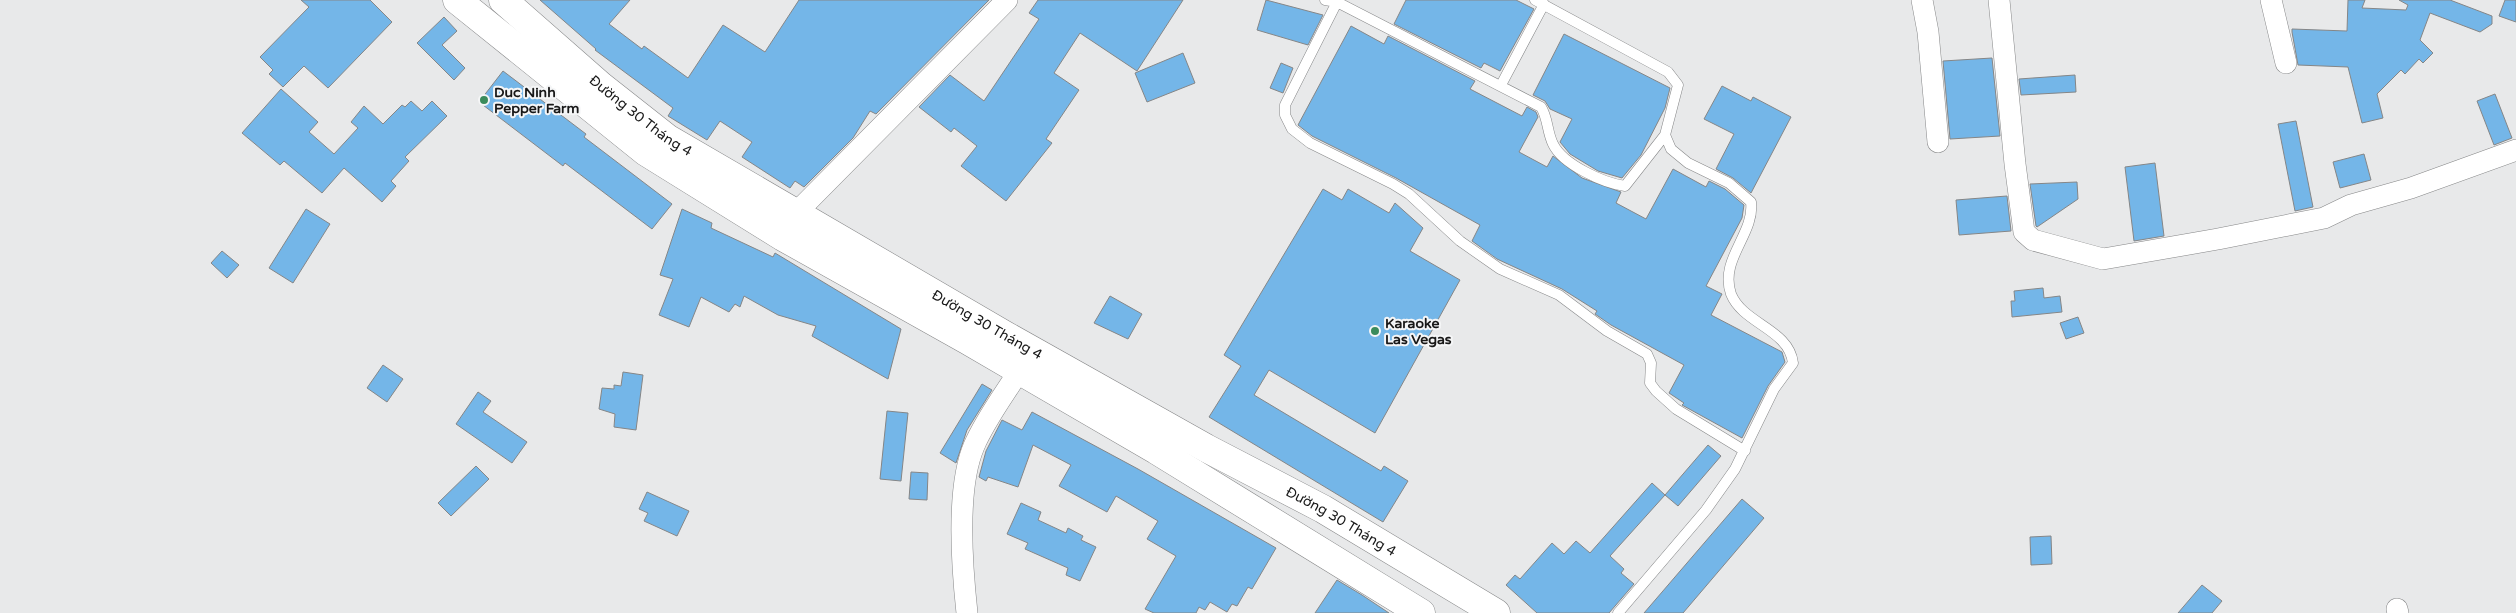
<svg xmlns="http://www.w3.org/2000/svg" width="2516" height="613" font-family="'Varela Round',sans-serif">
<rect width="100%" height="100%" fill="#e8e9ea"/>
<path fill="#74b6e8" stroke="#858687" d="M301,0H370L392,22L328,88L304,66L283,87L269,74L273,70L260,57L309,7Z
M540,0H630L609,24L642,49L644,46L688,78L723,25L765,52L799,0H989L876,114L870,111L853,138L804,187L795,181L790,188L742,157L752,142L720,121L707,140L668,116L673,108L595,50L596,49Z
M1038,0H1183L1137,71L1080,33L1054,73L1079,90L1046,139L1052,143L1006,201L961,166L977,146L954,128L951,132L919,107L950,75L984,101L1039,19L1029,13Z
M1266,0L1323,15L1308,45L1257,30Z
M1406,0H1516L1534,9L1500,71L1484,63L1481,68L1394,24Z
M2348,0H2365L2362,8L2406,10L2408,5L2399,0H2450L2492,16V24L2480,32L2430,13L2420,40L2433,53L2423,63L2419,59L2405,74L2401,70L2377,94L2383,118L2362,123L2348,67L2298,65L2292,32V29L2347,31Z
M2505,0H2516V22L2499,16Z
M444,17L457,31L442,45L465,68L454,80L417,43Z
M1351,26L1384,44L1388,36L1475,81L1470,89L1522,116L1527,107L1536,112L1538,117L1519,152L1547,167L1553,156L1582,178L1621,192L1616,203L1646,219L1673,169L1706,187L1709,181L1725,189L1744,205L1742,218L1706,286L1722,294L1711,315L1782,352L1785,362L1768,386L1742,438L1682,405L1684,403L1669,393L1684,365L1611,325L1595,314L1597,311L1562,289L1497,259L1472,241L1480,225L1396,178L1312,136L1298,125Z
M1564,34L1670,88L1665,108L1641,155L1622,178L1598,171L1570,154L1560,142L1572,119L1550,109L1545,101L1533,95Z
M1183,53L1195,83L1147,102L1135,73Z
M1992,58L2000,136L1950,139L1943,61Z
M1281,63L1293,68L1283,93L1270,88Z
M503,71L586,134L584,137L672,204L652,229L565,163L563,166L479,102Z
M2075,75L2076,92L2021,95L2019,79Z
M1722,86L1751,101L1753,97L1791,117L1751,193L1733,178L1716,169L1734,134L1704,119Z
M281,89L318,122L309,132L334,154L358,128L351,122L364,106L383,124L402,105L405,107L411,101L422,111L432,101L447,116L405,157L409,161L391,181L396,186L382,202L344,168L322,193L284,161L280,165L242,133Z
M2495,94L2512,138L2494,145L2477,101Z
M2296,121L2313,207L2295,211L2278,124Z
M2364,154L2371,180L2340,188L2333,162Z
M2155,163L2164,236L2134,241L2125,167Z
M2077,182L2078,199L2037,227L2036,226L2030,184Z
M1323,189L1342,200L1348,189L1389,213L1395,203L1423,228L1410,251L1460,280L1375,433L1269,370L1254,395L1381,471L1384,466L1408,481L1383,522L1209,417L1241,366L1224,355Z
M2007,196L2011,231L1959,235L1956,200Z
M306,209L330,224L293,283L269,268Z
M682,209L712,223L711,228L773,257L775,253L901,329L888,379L812,336L816,326L778,315L744,296L740,307L735,304L729,312L701,297L689,327L659,315L673,279L660,275Z
M222,251L239,265L227,278L211,263Z
M2043,288L2044,298L2060,296L2062,312L2012,317L2011,301H2015L2014,291Z
M1110,296L1142,314L1128,339L1094,323Z
M2078,317L2084,333L2066,339L2060,323Z
M383,365L403,379L387,402L367,388Z
M623,372L643,375L636,430L614,427L615,414L599,409L602,388L614,389V385L621,386Z
M982,384L992,390L967,430L956,463L940,453Z
M478,392L491,401L483,412L527,442L512,463L456,424Z
M887,411L908,413L901,481L880,479Z
M1032,412L1138,469L1276,548L1252,589L1248,587L1237,606L1232,604L1227,612L1210,602L1205,610L1199,607L1196,613H1154L1145,609L1176,556L1147,539L1158,521L1116,496L1107,512L1059,486L1071,465L1033,445L1018,487L988,477L986,481L979,477L986,451L1002,420L1022,430Z
M1708,445L1721,456L1678,506L1665,495Z
M476,466L489,479L451,516L438,503Z
M911,472L928,473L927,500L909,499Z
M1652,483L1665,495L1610,556L1624,569L1621,573L1634,584L1609,613H1537L1506,585L1515,575L1520,579L1552,543L1564,554L1576,541L1590,553Z
M647,492L689,511L677,536L644,521L648,513L639,509Z
M1742,499L1764,518L1683,613H1644Z
M1021,503L1041,512L1038,520L1066,533L1068,528L1083,536L1081,540L1096,547L1080,581L1066,575L1068,568L1025,549L1028,543L1007,534Z
M2051,536L2052,564L2031,565L2030,537Z
M1337,580L1362,595L1389,613H1315Z
M2202,585L2222,601L2212,613H2178Z"/>
<g fill="none" stroke-linecap="round" stroke-linejoin="round">
<g stroke="#868788" stroke-width="11">
<path id="lane" d="M1325,0L1337,2L1541,107C1548,118 1547,132 1553,144C1563,165 1604,183 1625,186L1665,135
M1535,0L1668,72L1678,85L1665,135L1671,149L1688,163L1729,183L1751,202C1755,234 1719,259 1731,294C1743,324 1789,329 1793,363L1774,389L1735,469L1706,510L1618,613
M1337,2L1285,105V115L1292,129L1310,143L1393,184L1409,194L1460,241L1500,269L1559,295L1607,331L1647,354L1651,363L1650,383L1656,391L1676,409L1745,451
M1501,85L1544,4"/>
</g>
<g stroke="#868788" stroke-width="22">
<path id="street" d="M1922,0L1928,32L1938,142
M1999,0L2015,164L2024,232L2033,240L2103,259L2218,239L2324,218L2351,205L2411,188L2516,150
M2271,0L2286,63
M796,213L1007,0
M2397,609L2398,613
M967,613C962,567 956,488 974,446C985,420 1004,395 1019,371"/>
</g>
<g stroke="#868788" stroke-width="29">
<g id="primary">
<path d="M457,0L646,152L783,237L967,340L1156,450L1421,613"/>
<path id="s1" d="M503,0L601,86L667,138L1005,335L1206,448L1323,509L1496,613"/>
</g>
</g>
<use href="#lane" stroke="#fff" stroke-width="10"/>
<use href="#street" stroke="#fff" stroke-width="21"/>
<use href="#primary" stroke="#fff" stroke-width="28"/>
</g>
<g fill="#3a8b5c" stroke="#f5f6f7" stroke-width="2">
<circle cx="484" cy="100" r="5"/>
<circle cx="1375" cy="331" r="5"/>
</g>
<g text-anchor="middle" stroke-width="4" stroke-linejoin="round" paint-order="stroke">
<g font-size="14" font-weight="bold" fill="#181818" stroke="#f5f6f7" text-anchor="start">
<text x="494" y="97">Duc Ninh<tspan x="494" dy="16">Pepper Farm</tspan></text>
<text x="1385" y="328">Karaoke<tspan x="1385" dy="16">Las Vegas</tspan></text>
</g>
<g font-size="14" fill="#181818" stroke="#f5f6f7">
<text dy="5" stroke="none"><textPath href="#s1" startOffset="180">Đường 30 Tháng 4</textPath></text>
<text dy="5" stroke="none"><textPath href="#s1" startOffset="585">Đường 30 Tháng 4</textPath></text>
<text dy="5" stroke="none"><textPath href="#s1" startOffset="990">Đường 30 Tháng 4</textPath></text>
</g>
</g>
</svg>
